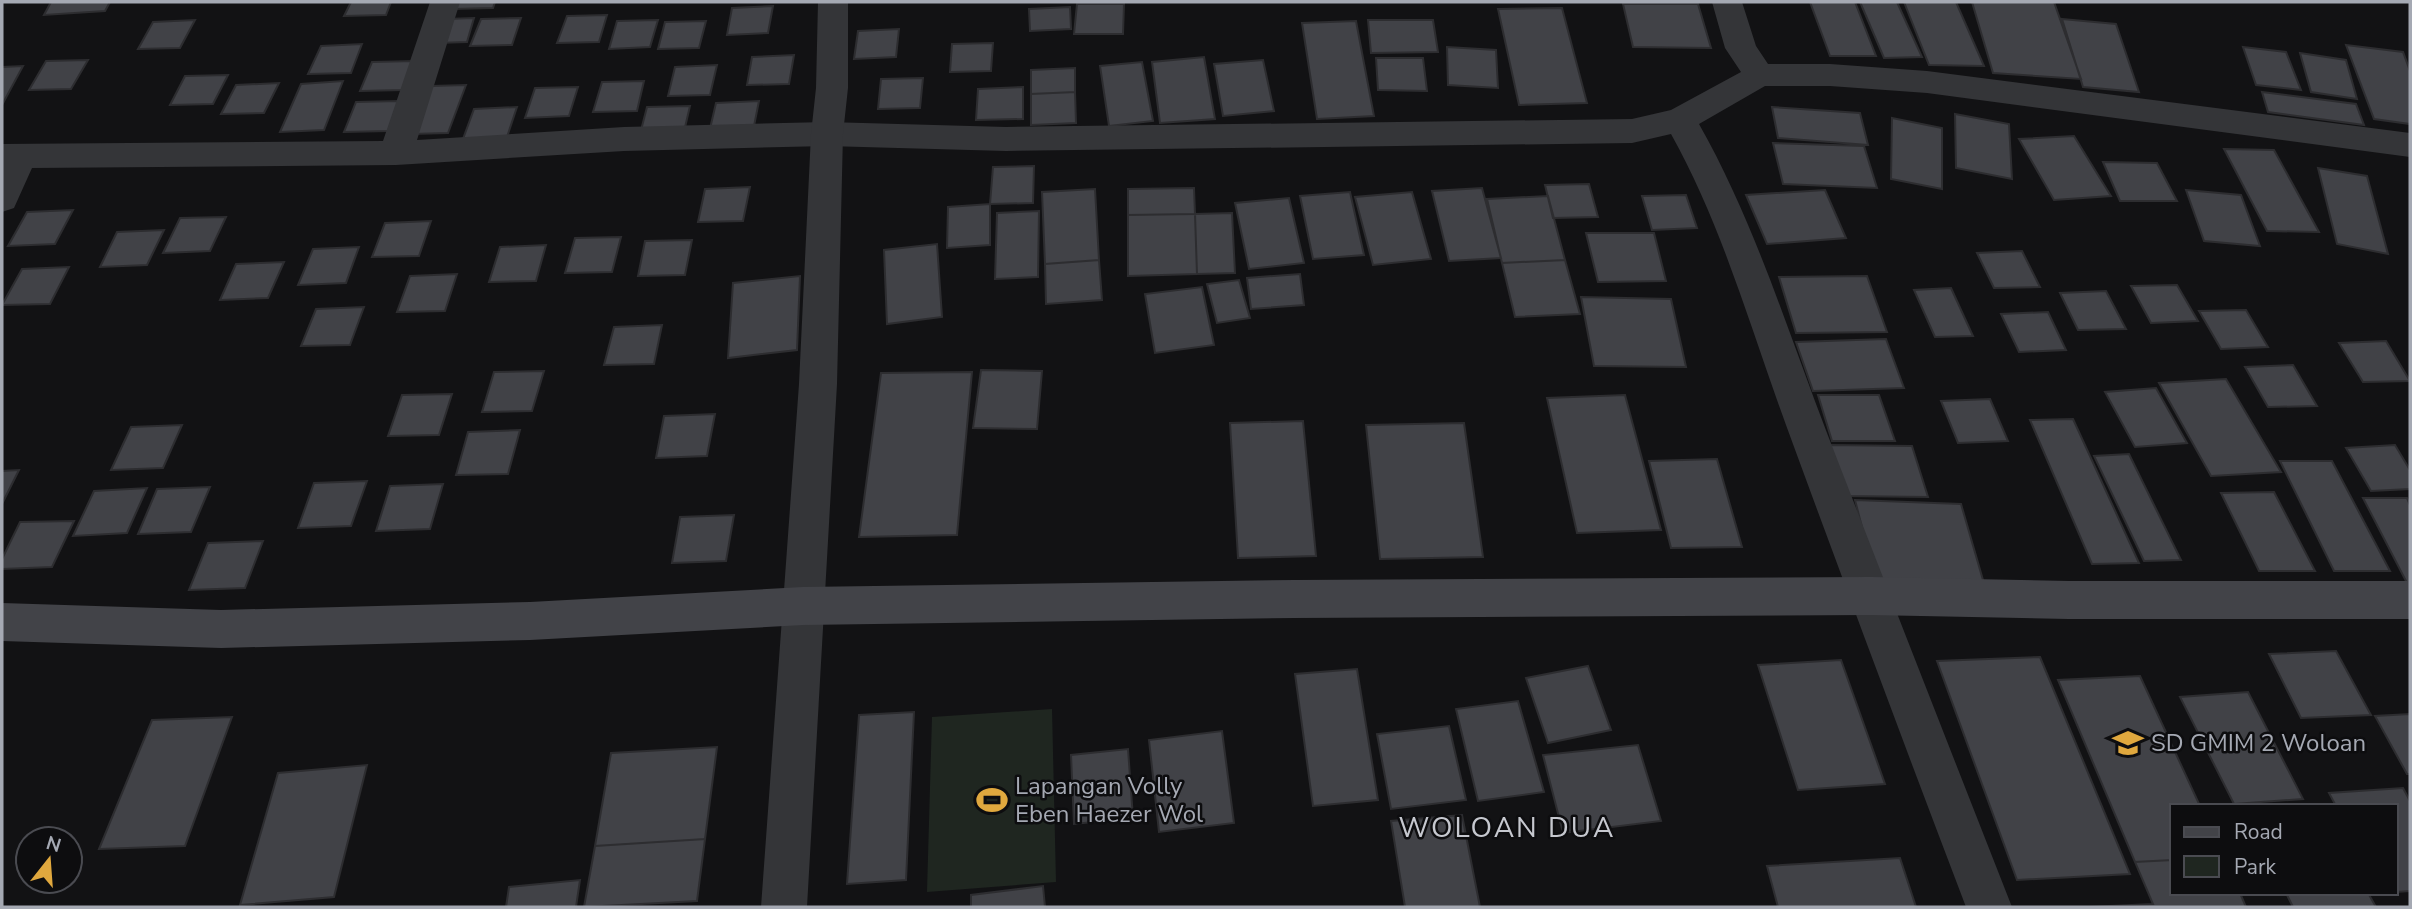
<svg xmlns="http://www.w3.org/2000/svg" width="2412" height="909" font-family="'Nunito Sans',sans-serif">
<rect width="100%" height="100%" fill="#121214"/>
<path fill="#1f2620" d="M1052,709L1056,882L927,892L932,717Z"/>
<path fill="#414247" stroke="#2d2d30" stroke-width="2" d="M51,2H110L105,11L44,15Z
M351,2H391L386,15L344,16Z
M455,2H495L493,8L452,9Z
M1810,2H1855L1876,56H1830Z
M1860,2H1897L1922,57L1884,58Z
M1904,2H1956L1984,66L1929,65Z
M1972,2H2054L2081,79L1993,73Z
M1077,4H1124L1123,34H1074Z
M1623,4H1698L1711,48L1633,47Z
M773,6L768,33L727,35L732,8Z
M1070,7L1071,29L1030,31L1029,9Z
M1562,8L1587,103L1519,105L1498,9Z
M607,15L599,42L557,43L567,16Z
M474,18L467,42L437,43L446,19Z
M521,18L512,45L470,46L481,19Z
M2062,19L2116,24L2139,92L2083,87Z
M195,20L180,48L138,49L153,22Z
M658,20L650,47L609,49L617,21Z
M1368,20H1433L1438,52L1371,53Z
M706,21L699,48L658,49L665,22Z
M1356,21L1374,116L1317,119L1302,23Z
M899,29L896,57L854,59L858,31Z
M993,43L991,71L950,72L952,44Z
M362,44L351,73L308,74L321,46Z
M2346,45L2403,52L2410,71V124L2374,119Z
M1447,47L1496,50L1498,88L1448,85Z
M2243,47L2286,52L2301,90L2256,85Z
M2300,53L2346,60L2357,99L2311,92Z
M794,55L789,84L747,85L752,57Z
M1204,57L1215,119L1160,123L1152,62Z
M1376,58H1423L1427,91L1378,90Z
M88,60L71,89L29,90L46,61Z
M1263,60L1274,111L1223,116L1214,64Z
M414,61L403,90L360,91L372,62Z
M1142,62L1153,121L1109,126L1100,66Z
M717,65L710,95L668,96L675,67Z
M23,66L2,105V67Z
M1075,68V92L1031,94V70Z
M228,75L213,104L170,105L185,76Z
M923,78L920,108L878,109L881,79Z
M343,81L324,130L280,132L301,84Z
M644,81L637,111L593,112L602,82Z
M279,83L264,113L221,114L236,85Z
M466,85L448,133L411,134L431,86Z
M578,87L569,116L525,118L535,88Z
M1023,87V119L976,120L978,89Z
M1075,92L1076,123L1031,125V94Z
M2262,92L2356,104L2364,125L2268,112Z
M399,101L388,131L344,132L356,102Z
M759,101L753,131L709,133L716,103Z
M690,106L683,136L639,138L647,107Z
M517,107L507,137L463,139L474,109Z
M1772,107L1860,113L1868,145L1778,138Z
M1955,114L2009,124L2012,179L1956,168Z
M1892,118L1942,128V189L1891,179Z
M2074,136L2111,196L2054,200L2019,139Z
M1773,143L1864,146L1877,188L1783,184Z
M2224,149L2274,150L2319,232L2267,231Z
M2103,162L2157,163L2177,201H2120Z
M1034,166L1033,203L990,204L993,167Z
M2318,168L2367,176L2388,254L2337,244Z
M1589,184L1598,217L1553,218L1545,185Z
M750,187L743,221L698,222L705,189Z
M1194,188L1195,214L1128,215V189Z
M1482,188L1501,258L1449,261L1432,191Z
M1095,189L1099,260L1045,264L1042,192Z
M1825,190L1846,238L1767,244L1746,195Z
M2186,190L2241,195L2260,246L2204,241Z
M1350,192L1364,255L1313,259L1300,196Z
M1412,192L1431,259L1373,265L1355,197Z
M1686,195L1697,228L1652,230L1642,196Z
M1548,196L1565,260L1502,263L1487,199Z
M1289,198L1304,263L1249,269L1235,203Z
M990,204V245L947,248L948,207Z
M73,210L55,244L8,246L27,212Z
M1039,211L1038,277L995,279L997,213Z
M1232,213L1235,273L1197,274L1195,214Z
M1195,214L1197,274L1128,276V215Z
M226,217L210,251L163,253L180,218Z
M431,221L419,256L372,257L385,223Z
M164,230L147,265L100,267L117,232Z
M1586,233H1654L1666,281L1598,282Z
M621,237L612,272L565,273L575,238Z
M692,240L685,275L638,276L645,241Z
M937,244L942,317L887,324L884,250Z
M546,245L536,281L489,282L500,247Z
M359,247L346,283L298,285L313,249Z
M2022,251L2040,287L1994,288L1977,253Z
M1099,260L1102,300L1046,304L1045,264Z
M1565,260L1580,314L1515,317L1502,263Z
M284,262L268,298L220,300L236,264Z
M69,267L50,304L2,305L22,269Z
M457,274L445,311L397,312L410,276Z
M1300,274L1304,305L1251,309L1247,278Z
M800,276L797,350L728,358L733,283Z
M1867,276L1887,332L1796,333L1779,277Z
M1239,280L1250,318L1217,323L1207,284Z
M2177,285L2198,321L2151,323L2131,286Z
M1202,287L1214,345L1155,353L1145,294Z
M1951,288L1973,336L1935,337L1914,290Z
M2106,291L2126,329L2078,330L2060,293Z
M1581,297L1671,299L1686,367L1594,366Z
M364,307L350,345L301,346L316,309Z
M2246,310L2268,347L2221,349L2199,311Z
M2048,312L2066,350L2019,352L2001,314Z
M662,325L654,364L604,365L614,327Z
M1886,339L1904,388L1813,391L1796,342Z
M2386,341L2410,381L2363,382L2339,343Z
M2293,365L2317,406L2268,407L2245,367Z
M981,370L1042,371L1037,429L973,428Z
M544,371L532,411L482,412L494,372Z
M972,372L957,535L859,537L881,373Z
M2226,379L2281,472L2211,476L2159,383Z
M2156,388L2187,443L2135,447L2105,392Z
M452,394L439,435L388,436L402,395Z
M1625,395L1661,530L1577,533L1547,398Z
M1818,395H1879L1895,441H1832Z
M1990,399L2008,441L1958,443L1941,401Z
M715,414L707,456L656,458L664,416Z
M2073,419L2139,563L2092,564L2030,420Z
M1303,421L1316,556L1238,558L1230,423Z
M1464,423L1483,557L1380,559L1366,425Z
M182,425L163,468L111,470L131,427Z
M520,430L508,474L456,475L468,432Z
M1828,445L1912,446L1928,497L1842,496Z
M2395,445L2410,470V489L2371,491L2346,448Z
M2129,454L2181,560L2144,561L2094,456Z
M1717,459L1742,547L1671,548L1649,461Z
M2280,461H2332L2390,571H2334Z
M19,470L2,504V471Z
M367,481L351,526L298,528L314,483Z
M443,484L430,529L376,531L390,486Z
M210,487L191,532L138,534L157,489Z
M147,488L127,533L73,536L94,491Z
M2274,492L2315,571H2259L2221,493Z
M2363,498H2407L2410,505V583H2407Z
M1855,500L1961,504L1985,587L1876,582Z
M734,515L726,561L672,563L680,517Z
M74,521L52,567L2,569V559L20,522Z
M263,541L245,588L189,590L208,543Z
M2336,651L2371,715L2301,718L2269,654Z
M2040,657L2130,874L2017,880L1937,661Z
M1841,660L1885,784L1798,790L1758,665Z
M1588,666L1611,730L1548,743L1526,678Z
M1357,669L1378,800L1313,806L1295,674Z
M2140,676L2200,806H2172V860L2135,862L2058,680Z
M2248,692L2303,799L2234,804L2180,697Z
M1518,701L1544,792L1478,801L1456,709Z
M914,712L906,880L847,884L859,715Z
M2410,714V774H2407L2375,716Z
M232,717L185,846L99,849L152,720Z
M1449,726L1466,800L1391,809L1377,734Z
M1222,731L1234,823L1159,832L1149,740Z
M1638,745L1661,821L1563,833L1543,755Z
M717,747L705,839L595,846L611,753Z
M1128,749L1133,818L1074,824L1071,755Z
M367,765L334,897L240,905L278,773Z
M2403,788L2410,801V891L2396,892V806H2336L2329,793Z
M1462,815L1480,907H1405L1391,821Z
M705,839L697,901L584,907L595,846Z
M1900,858L1916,907H1778L1767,866Z
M2172,860V893H2240L2246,907H2088L2153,904L2135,862Z
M580,880L576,907H506L509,887Z
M1043,886L1045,907H971V895Z
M2286,893H2368L2376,907H2293Z"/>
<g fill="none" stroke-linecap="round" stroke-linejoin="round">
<path fill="#343538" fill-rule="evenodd" d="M430,2H460L417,140L624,127L827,122L1006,127L1632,119L1671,110L1741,72L1725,48L1712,2H1742L1756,46L1768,64H1830L1927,71L2410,133V157L1927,93L1830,86H1765L1699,124C1754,221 1787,329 1827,433C1888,591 1950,749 2012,907H1966C1905,747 1845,586 1786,425C1750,327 1722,225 1671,134L1632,143L1006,151L827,146L624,151L396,165L32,168L14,208L2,212V144L383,141Z"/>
<path fill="#343538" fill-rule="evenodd" d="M818,2H848V88L843,134L837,384L807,907H761L799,384L811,134L816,88Z"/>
<path fill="#424348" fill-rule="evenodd" d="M1871,577L2069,581H2410V619H2069L1871,615L1295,618L803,625L530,640L221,648L2,641V603L221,610L530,602L803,587L1295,580Z"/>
</g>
<defs>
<g id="school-bare" transform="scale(2.415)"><path d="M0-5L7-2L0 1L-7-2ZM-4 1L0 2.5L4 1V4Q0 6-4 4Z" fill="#e0a83e" stroke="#0d0d0f" stroke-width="2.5" paint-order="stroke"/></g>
<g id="stadium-bare" transform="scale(2.415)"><path d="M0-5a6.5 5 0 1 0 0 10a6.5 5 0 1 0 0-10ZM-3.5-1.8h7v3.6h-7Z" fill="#e0a83e" stroke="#0d0d0f" stroke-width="2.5" paint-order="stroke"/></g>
</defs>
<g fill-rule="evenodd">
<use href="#school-bare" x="2128" y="743"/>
<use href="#stadium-bare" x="992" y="800"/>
</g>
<g text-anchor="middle" stroke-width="5" stroke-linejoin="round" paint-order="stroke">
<g font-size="24" fill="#a5a9b3" stroke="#0d0d0f" text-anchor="start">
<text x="2151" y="751">SD GMIM 2 Woloan</text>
<text x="1015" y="794">Lapangan Volly<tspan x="1015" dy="28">Eben Haezer Wol</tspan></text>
</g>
<g font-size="28" letter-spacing="2" fill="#c6c8cf" stroke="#0d0d0f">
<text x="1507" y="837">WOLOAN DUA</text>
</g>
</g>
<rect width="2412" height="909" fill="none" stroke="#a5a9b3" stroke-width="7"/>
<rect x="2170" y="804" width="228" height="91" fill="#0d0d0f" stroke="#4a4b51" stroke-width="2"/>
<rect x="2184" y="827" width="35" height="10" fill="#424348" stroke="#4a4b51" stroke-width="2"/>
<text x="2234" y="839" font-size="21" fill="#a5a9b3">Road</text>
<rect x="2184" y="856" width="35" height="21" fill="#1f2620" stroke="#4a4b51" stroke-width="2"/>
<text x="2234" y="874" font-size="21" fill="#a5a9b3">Park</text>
<g transform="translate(49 860) rotate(17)"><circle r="33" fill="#0d0d0f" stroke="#4a4b51" stroke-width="2"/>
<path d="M0-5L12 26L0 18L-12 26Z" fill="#e0a83e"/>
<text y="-10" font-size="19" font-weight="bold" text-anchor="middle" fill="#a5a9b3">N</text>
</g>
</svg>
